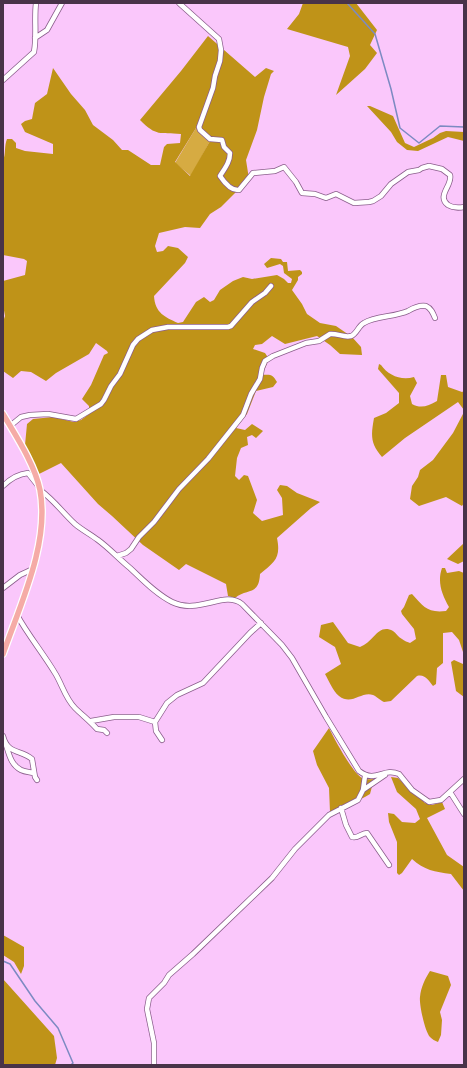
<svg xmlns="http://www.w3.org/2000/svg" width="467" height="1068" font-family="'Fira Sans Condensed',sans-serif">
<rect width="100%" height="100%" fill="#fac7fb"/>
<path fill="#d6ab42" d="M196,128L210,141L191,176L175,163Z"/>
<path fill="#bf9318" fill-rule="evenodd" d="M303,3H356L377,30L370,45L377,53L365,69L336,95L350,56L348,47L287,29L299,14Z
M208,36L255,77L266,68L274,71L271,74L264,97L257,130L246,160L249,179L221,207L210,214L200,228L185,227L159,233L155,246L157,252L163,251L168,246L178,248L188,257L185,263L154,296C155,313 165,317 178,323L183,322L196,302L204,297L210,302L214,300L220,290L233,281L243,277L252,279L277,275L284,279L288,283H291L292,279L284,273L283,266L280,264L267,268L264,264L271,258L281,259L283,262H287L288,271L300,270L302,272V274L298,277V280L292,290L302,304L307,314L320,323L336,326L352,337L361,347L362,355L340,354L330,345L317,336L285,344L272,336L262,344L255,345L253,349L265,353L269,359L262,375C271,374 273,375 277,382L273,387L256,391L247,414L236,428L245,430L252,424L263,431L256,438L252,435L247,437L248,445L241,448L237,458L235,476L239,480L244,475L248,476L257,500L253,513L262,521L283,515L282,498L277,490L280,485L287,486L297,493L320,502L311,508L277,538C281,558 275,562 260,574C259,596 247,588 235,598L228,596L226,584L186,564L179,570L143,545L112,516L98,504L61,463L39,474L25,445L27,424L33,419L53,417L74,422L81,420L89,414V406L82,399L91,385L104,355L108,353L107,351L96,343L89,354L56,373L46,381L31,372L21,371L13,378L3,371V322L5,316L3,305V281L25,275L27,261L24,259L3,255V161C6,154 4,146 7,139H12L16,143V148L25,151L53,154V144L25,132L21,124L25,121L32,119L35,103L47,94L53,68L71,94L85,110L93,125L113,140L122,150H128L151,165H160L164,147L167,144L180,143L181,134C159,132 157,137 140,120L181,71ZM196,128L210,141L190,176L175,162Z
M367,106H370L393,116L405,143L414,147L433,138L440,133L446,131L464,132V141L448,137L418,151L407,150L397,142L391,132Z
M379,364L381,365C388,375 401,381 414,377L417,383L410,396L412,404C421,409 428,406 437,401L441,375H446L448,387L462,392L464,391V410L458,402L405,438L382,457C370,443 371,435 374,418L386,413L399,403V393L378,369Z
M464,412V503L462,506L446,497L419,506L410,499L412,486L418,477L420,470L433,460L453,433Z
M464,543V561L458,564L447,559Z
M442,568H445L447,573L459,571L464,573V655L459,640L452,632L443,633V663L437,668L436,684L433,686C428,680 425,674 417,676L391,701L384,702C380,700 376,696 373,695C361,691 352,706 339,696C333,691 329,681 325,674L341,664L335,647L319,637L321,625L333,622L348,643L360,647C374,642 378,623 393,631C396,633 398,637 402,639C404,641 408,642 410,643L416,639L414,629L402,614L401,611L404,607L409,595L412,594C424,607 427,613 446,611L449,607C442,595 437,582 442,568Z
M454,660L463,664L464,663V697L456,691L451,662Z
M329,728C335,740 352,772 362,778C365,780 370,779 374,779L370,794C358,802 343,805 330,812L329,788L317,765L313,751Z
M391,777L398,778L425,803L432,805L442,802L445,809L427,818L447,855L464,867V891L451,874C435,872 424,870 412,859L402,873L399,875L397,873V842L389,822L388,813L394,814L402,822L415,823L420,819L416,809L397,792Z
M3,935L24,947V966L21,974L14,962L3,955Z
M430,971L448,976L451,985L440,1012L442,1020L441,1035L438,1042C435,1041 432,1039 430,1037C425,1032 419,1004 420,997C421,987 425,979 430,971Z
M3,979L54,1036L57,1058L55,1065H3Z"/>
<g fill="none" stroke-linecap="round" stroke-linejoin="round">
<path stroke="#7c8ac2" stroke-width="1.5" d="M347,3L375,34L391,89L400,128L419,143L440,126L464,127
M3,961L10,964L35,1001L58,1028L73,1063L71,1065"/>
<g stroke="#8b5e8c" stroke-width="6">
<path id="minor" d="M179,3L219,39L221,50L220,61L215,76L213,88L199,127L200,130L210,139L222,140L224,147L230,153C230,162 225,168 220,176C224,182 231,191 239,190L253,173L275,171L284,167L296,182L302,193L315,194L326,198L336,194L354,203L369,202L373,201L381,196L391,184L408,172L419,170L422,168L429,166L442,169L450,175C453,185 436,196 448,205C453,208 459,208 464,207
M35,38L47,30L62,3
M3,80L34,52C37,36 34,19 36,3
M10,426L21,417L30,415L48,414L76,419L101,404L104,400L111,386L120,374L133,345L138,339L152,330L168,327H228L231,326L252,302L265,293L271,286
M3,486C10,479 18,474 28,473L39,487
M40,490C54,500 63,513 75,524C82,530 90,534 98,540C109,548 119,559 130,568C143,580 156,594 172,602C199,615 224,590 242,604L282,645L292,658L326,717L359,771C376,784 383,767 399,774L412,790L429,802L441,800L464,779
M117,556L126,553L131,549L139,537L154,522L179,489L208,459L243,415L251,394L260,379L262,368L265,361L273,356L306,343L319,341L330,334C337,333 344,338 351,336C357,334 358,326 364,323C375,316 395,317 408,311C413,308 420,305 426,306C431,308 433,313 435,318
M3,588L20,575L33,569
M17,615C28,635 43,653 55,673C62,684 65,698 75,708C82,715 90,721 97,729L104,730L107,733
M91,721L114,717H139L155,722
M3,736C8,755 20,749 32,759L35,777L37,780
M162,740L156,731L155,722L167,703L177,695L203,683L250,633L261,623
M6,745C9,754 11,765 21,770C25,772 30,772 34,773
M363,790L385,775
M450,792L464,814
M341,808L346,825L352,837C358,839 361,833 367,833L389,865
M154,1065V1043L147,1009L149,998L164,983L169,975L193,954L272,878L295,849L329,815L358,800L363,790L365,776"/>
</g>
<g stroke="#fff" stroke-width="8">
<path id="major" d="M3,414C16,436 35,465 40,490C50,543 20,605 3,654"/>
</g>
<use href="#minor" stroke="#fff" stroke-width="4.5"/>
<use href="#major" stroke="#f5aba6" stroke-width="5.5"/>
</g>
<rect width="467" height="1068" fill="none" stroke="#483348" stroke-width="8"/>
</svg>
